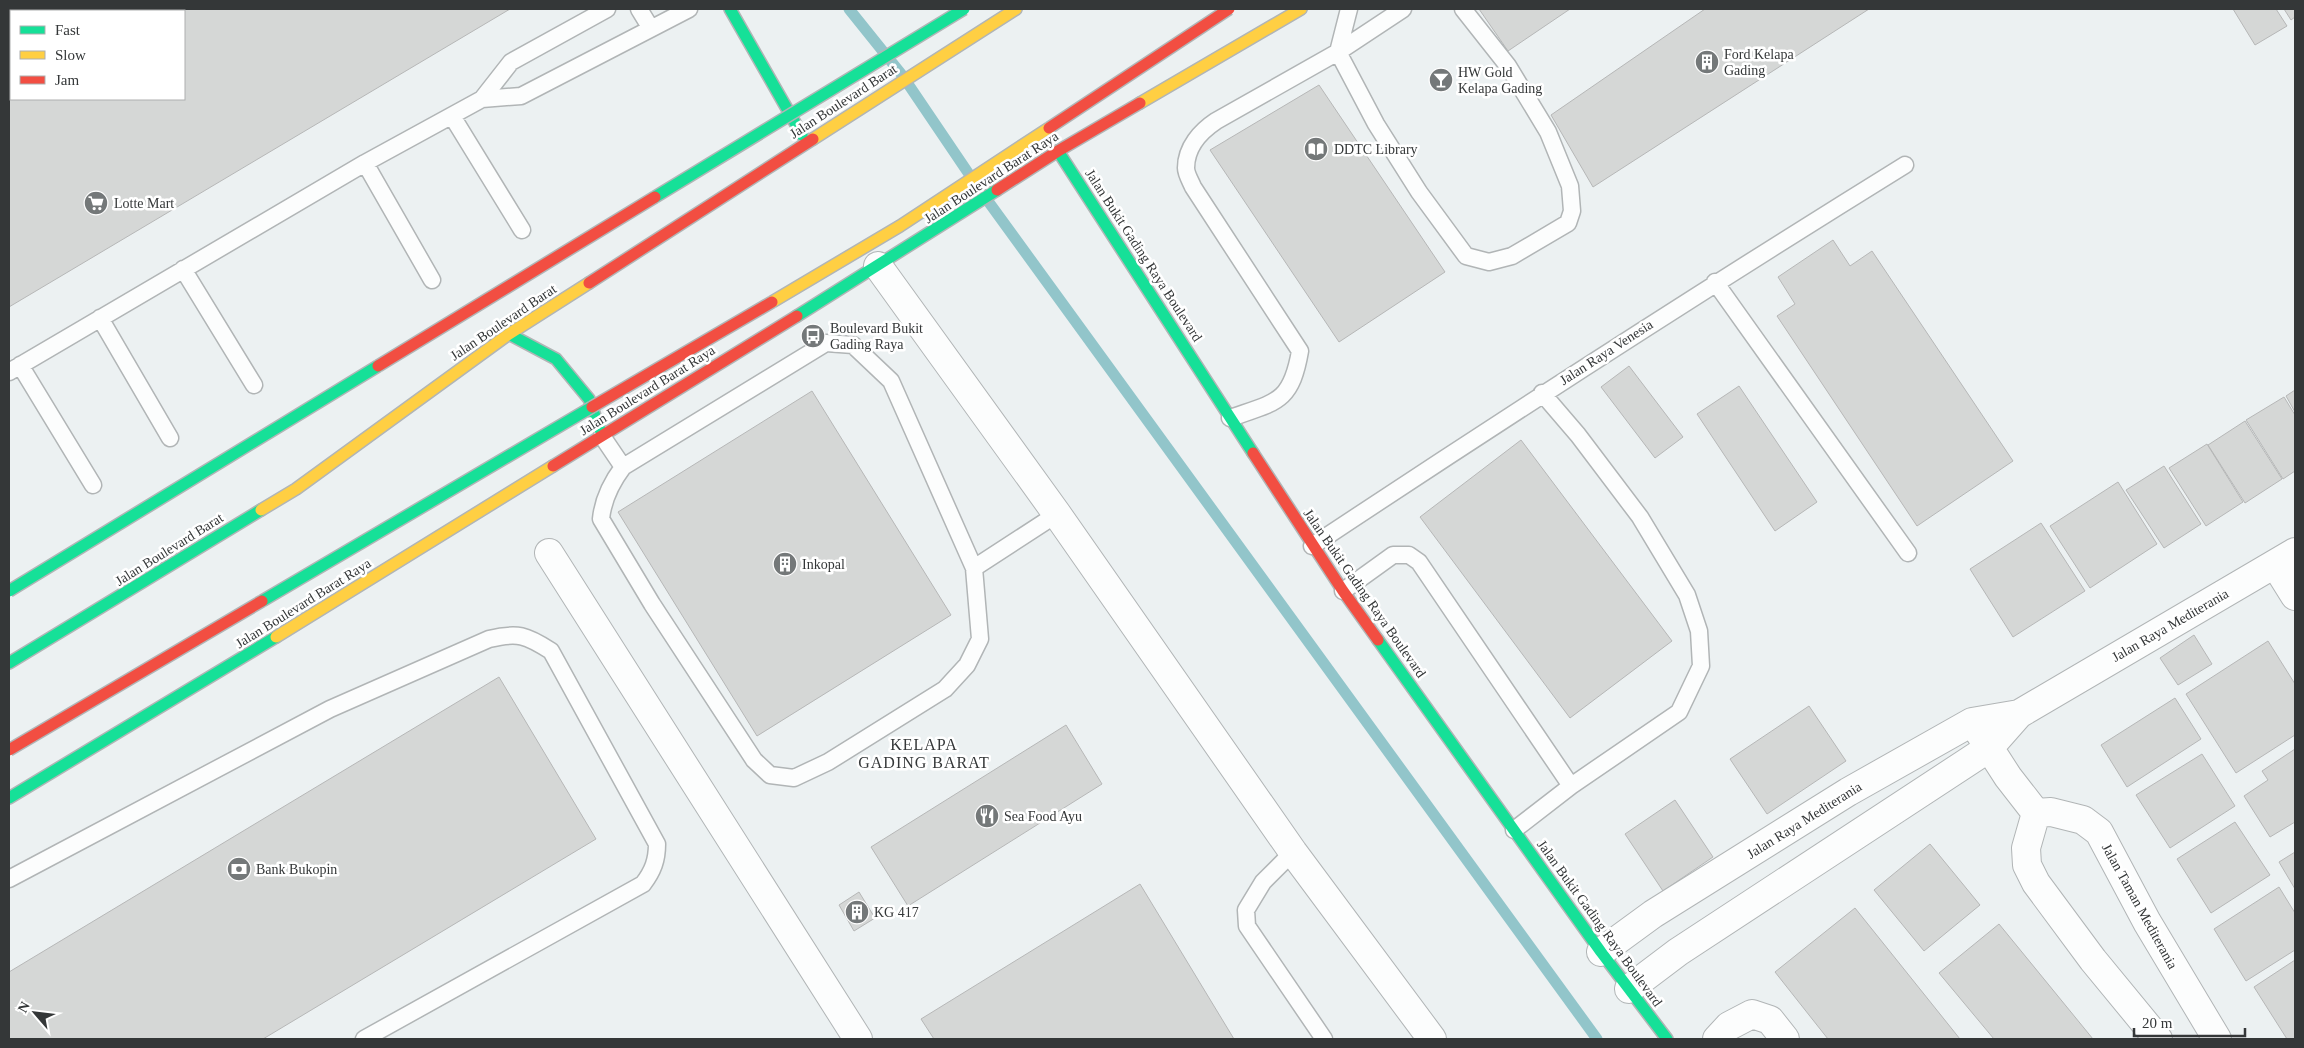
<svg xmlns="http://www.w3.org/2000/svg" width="2304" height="1048" font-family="'Times New Roman',serif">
<rect width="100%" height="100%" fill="#ecf1f2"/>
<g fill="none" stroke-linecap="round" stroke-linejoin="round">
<path stroke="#92c5ca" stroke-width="11" d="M849,9L902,75L973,180
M985,197L1597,1039"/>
</g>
<path fill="#d5d7d6" stroke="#b6b7b7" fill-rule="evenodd" d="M9,9H510L9,307ZM11,11H184V99H11Z
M1479,9H1570L1508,51Z
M1705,9H1869L1593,187L1551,115Z
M2233,9H2276L2287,26L2255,45Z
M2284,9H2295V17L2291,20Z
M1319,85L1445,272L1339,342L1210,150Z
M1833,240L1850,266L1872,251L2013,461L1917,526L1777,316L1795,304L1778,277Z
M1629,366L1683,437L1655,458L1601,387Z
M1739,386L1817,502L1775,531L1697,414Z
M2295,390V412L2286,396Z
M812,391L951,615L757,736L618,512Z
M2284,397L2295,415V471L2283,479L2246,420Z
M2245,421L2282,479L2245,503L2208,445Z
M1521,440L1672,641L1570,718L1420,517Z
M2207,444L2243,502L2206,526L2169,468Z
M2164,466L2201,524L2164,548L2126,490Z
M2118,482L2157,544L2090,588L2050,526Z
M2041,523L2085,591L2013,637L1970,569Z
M2194,635L2212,664L2178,685L2160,658Z
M2268,641L2295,684V735L2236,773L2186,694Z
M499,677L596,839L263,1039H9V972Z
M2175,698L2201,739L2127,787L2101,745Z
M1809,706L1846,761L1767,814L1730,759Z
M1066,725L1102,784L908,906L871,847Z
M2295,749V822L2270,837L2244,796L2268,780L2262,771Z
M2202,754L2235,806L2170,848L2136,795Z
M1675,800L1713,857L1663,891L1625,834Z
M2235,822L2270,875L2211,913L2177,859Z
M1930,844L1980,905L1924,951L1874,890Z
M2295,852V889L2279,862Z
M1140,884L1234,1039H934L921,1019Z
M2279,887L2295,913V950L2246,981L2214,929Z
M859,892L875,918L854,931L839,905Z
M1855,908L1960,1039H1828L1775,972Z
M1999,924L2093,1039H1994L1939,973Z
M2295,960V1039H2287L2254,987Z"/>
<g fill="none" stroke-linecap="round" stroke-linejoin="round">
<g stroke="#b1b5b6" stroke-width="19">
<path id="lane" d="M639,9L650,27
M1349,9L1338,52L1376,124L1419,192L1466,256L1489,262L1512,256L1568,223L1572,211L1570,186L1548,132L1508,66L1463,9
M482,99L511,62L607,9
M452,116L522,230
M365,163L432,280
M183,269L254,385
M1715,282L1908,553
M100,318L170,438
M826,343L853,345L891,381L974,568L980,639L967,665L945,689L828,762L794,778L770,775L754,760L652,604L601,519C603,499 611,483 623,467Z
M20,365L93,485
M9,372L365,163L482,99L521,96L689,9
M1542,393L1578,435L1640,517L1687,595L1699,631L1701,666L1679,712L1571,786
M1230,418C1276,402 1291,403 1300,351L1193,187C1191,182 1186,174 1186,168C1186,147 1201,131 1216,121L1338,52L1403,9
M602,436L623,467
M1312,546C1508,416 1705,289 1905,165
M974,568L1057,514
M1343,591L1393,555H1409L1419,562L1571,786L1514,830
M1293,852L1263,882L1246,910L1247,926L1324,1039
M9,879L330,709L489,639C518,632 526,635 551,651L657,844C657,860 653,871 643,884L364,1039"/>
</g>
<g stroke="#b1b5b6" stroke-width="30">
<path id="street" d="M878,266L1057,514L1293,852L1432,1039
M549,553L858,1039
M2275,564L2295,596
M1979,732L2008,777L2036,813
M2036,813L2051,812L2083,820L2099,832L2147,922L2217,1039
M2036,813L2026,848L2027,865L2036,883L2093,960L2158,1039
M1601,952L1653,914L1848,792L1972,722L2019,714
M1629,989L1678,952L1989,748L2019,714L2295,552
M1717,1039L1729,1026L1752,1014L1770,1020L1785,1039"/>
</g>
<g stroke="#b1b5b6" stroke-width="14">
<path id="fast" d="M730,9L802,135
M1058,151L1253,453
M797,316L997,190
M509,334L556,359L589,399L600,430
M1378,640L1601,952L1667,1039
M9,663L261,510
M9,798L276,637"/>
</g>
<g stroke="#b1b5b6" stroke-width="14">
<path id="slow" d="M1140,103L1301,9
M813,139L1016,9
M261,510L296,489L509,334L589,283
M276,637L553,466"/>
</g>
<g stroke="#b1b5b6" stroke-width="14">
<path id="jam" d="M997,190L1058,151L1140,103
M589,283L813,139
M1253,453L1343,591L1378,640
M553,466L797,316"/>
</g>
<use href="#lane" stroke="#fcfdfd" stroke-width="16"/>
<use href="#street" stroke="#fcfdfd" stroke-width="28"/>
<use href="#fast" stroke="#16e098" stroke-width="11"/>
<use href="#slow" stroke="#ffcf43" stroke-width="11"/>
<use href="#jam" stroke="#f24e42" stroke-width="11"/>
<g stroke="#b1b5b6" stroke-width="14" stroke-linecap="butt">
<path id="fast-bridge" d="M655,197L964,9
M9,591L378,366
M262,601L592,407"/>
</g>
<g stroke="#b1b5b6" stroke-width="14" stroke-linecap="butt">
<path id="slow-bridge" d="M772,302L900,226L1049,128"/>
</g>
<g stroke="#b1b5b6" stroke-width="14" stroke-linecap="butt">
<path id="jam-bridge" d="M1049,128L1229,9
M378,366L655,197
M592,407L772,302
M9,750L262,601"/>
</g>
<use href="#fast-bridge" stroke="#16e098" stroke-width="11"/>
<use href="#slow-bridge" stroke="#ffcf43" stroke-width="11"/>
<use href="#jam-bridge" stroke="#f24e42" stroke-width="11"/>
</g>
<defs>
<g id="building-disc" transform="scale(1.25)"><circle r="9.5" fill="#747879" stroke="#fff"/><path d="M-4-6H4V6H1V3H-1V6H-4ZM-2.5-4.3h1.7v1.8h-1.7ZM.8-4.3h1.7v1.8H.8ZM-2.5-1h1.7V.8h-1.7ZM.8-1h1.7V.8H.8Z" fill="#fff"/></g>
<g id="bar-disc" transform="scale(1.25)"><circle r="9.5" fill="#747879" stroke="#fff"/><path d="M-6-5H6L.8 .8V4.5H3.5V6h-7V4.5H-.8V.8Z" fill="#fff"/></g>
<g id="library-disc" transform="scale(1.25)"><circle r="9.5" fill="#747879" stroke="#fff"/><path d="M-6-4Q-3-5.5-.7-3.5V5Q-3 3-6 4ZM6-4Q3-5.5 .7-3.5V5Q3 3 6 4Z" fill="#fff"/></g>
<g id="supermarket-disc" transform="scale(1.25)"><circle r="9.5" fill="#747879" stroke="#fff"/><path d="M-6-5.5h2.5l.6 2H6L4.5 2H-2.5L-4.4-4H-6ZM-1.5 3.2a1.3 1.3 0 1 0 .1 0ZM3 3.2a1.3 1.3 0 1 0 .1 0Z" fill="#fff"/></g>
<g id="bus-disc" transform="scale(1.25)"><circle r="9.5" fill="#747879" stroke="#fff"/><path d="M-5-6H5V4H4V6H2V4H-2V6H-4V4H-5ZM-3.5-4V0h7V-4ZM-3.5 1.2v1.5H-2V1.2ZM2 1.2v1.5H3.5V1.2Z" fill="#fff"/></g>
<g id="restaurant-disc" transform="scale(1.25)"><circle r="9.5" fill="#747879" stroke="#fff"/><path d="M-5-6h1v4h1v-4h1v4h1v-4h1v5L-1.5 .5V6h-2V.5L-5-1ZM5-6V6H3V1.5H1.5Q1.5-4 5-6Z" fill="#fff"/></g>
<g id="bank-disc" transform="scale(1.25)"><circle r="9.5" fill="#747879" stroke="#fff"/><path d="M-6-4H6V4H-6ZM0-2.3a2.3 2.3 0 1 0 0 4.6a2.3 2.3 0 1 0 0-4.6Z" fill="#fff"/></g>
</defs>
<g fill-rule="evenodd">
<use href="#building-disc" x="1707" y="62"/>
<use href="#bar-disc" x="1441" y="80"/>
<use href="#library-disc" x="1316" y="149"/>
<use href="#supermarket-disc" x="96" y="203"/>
<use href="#bus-disc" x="813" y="336"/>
<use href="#building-disc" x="785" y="564"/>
<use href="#restaurant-disc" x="987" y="816"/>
<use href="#bank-disc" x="239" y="869"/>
<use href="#building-disc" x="857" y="912"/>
</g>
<g text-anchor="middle" stroke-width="5" stroke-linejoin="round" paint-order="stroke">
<g font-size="14" fill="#343738" stroke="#fff" text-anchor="start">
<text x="1724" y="59">Ford Kelapa<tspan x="1724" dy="16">Gading</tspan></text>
<text x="1458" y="77">HW Gold<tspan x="1458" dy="16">Kelapa Gading</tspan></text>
<text x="1334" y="154">DDTC Library</text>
<text x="114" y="208">Lotte Mart</text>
<text x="830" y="333">Boulevard Bukit<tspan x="830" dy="16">Gading Raya</tspan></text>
<text x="802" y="569">Inkopal</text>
<text x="1004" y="821">Sea Food Ayu</text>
<text x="256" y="874">Bank Bukopin</text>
<text x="874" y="917">KG 417</text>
</g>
<g font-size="14" fill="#343738" stroke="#fff">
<text transform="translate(843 101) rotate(-33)" y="5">Jalan Boulevard Barat</text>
<text transform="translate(991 177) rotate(-33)" y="5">Jalan Boulevard Barat Raya</text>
<text transform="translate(1144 255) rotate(57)" y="5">Jalan Bukit Gading Raya Boulevard</text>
<text transform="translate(503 322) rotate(-34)" y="5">Jalan Boulevard Barat</text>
<text transform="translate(1606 352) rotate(-33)" y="5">Jalan Raya Venesia</text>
<text transform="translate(647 390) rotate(-32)" y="5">Jalan Boulevard Barat Raya</text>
<text transform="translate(169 549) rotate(-32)" y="5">Jalan Boulevard Barat</text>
<text transform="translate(1365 593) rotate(55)" y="5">Jalan Bukit Gading Raya Boulevard</text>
<text transform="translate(303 603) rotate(-32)" y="5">Jalan Boulevard Barat Raya</text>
<text transform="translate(2170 625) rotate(-30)" y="5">Jalan Raya Mediterania</text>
<text transform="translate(1804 820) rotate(-32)" y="5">Jalan Raya Mediterania</text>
<text transform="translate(2140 906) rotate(61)" y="5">Jalan Taman Mediterania</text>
<text transform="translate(1600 923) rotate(54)" y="5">Jalan Bukit Gading Raya Boulevard</text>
</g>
<g font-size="16" letter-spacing="1" fill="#343738" stroke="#fff">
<text x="924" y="750">KELAPA<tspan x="924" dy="18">GADING BARAT</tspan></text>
</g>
</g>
<rect width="2304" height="1048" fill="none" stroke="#343738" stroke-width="20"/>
<rect x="10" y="10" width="175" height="90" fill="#ffffff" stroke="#aeafaf"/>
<rect x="20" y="26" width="25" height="8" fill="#16e098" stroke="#aeafaf"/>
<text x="55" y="35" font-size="15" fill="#343738">Fast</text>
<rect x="20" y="51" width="25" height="8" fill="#ffcf43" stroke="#aeafaf"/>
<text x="55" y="60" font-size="15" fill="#343738">Slow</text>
<rect x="20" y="76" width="25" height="8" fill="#f24e42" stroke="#aeafaf"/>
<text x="55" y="85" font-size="15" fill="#343738">Jam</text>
<g transform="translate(35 1013) rotate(298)" stroke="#ffffff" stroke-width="4" paint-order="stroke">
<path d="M0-4L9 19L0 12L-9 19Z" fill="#343738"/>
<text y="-8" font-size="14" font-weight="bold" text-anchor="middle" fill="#343738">N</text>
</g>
<path d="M2134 1028v8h111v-8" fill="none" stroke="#343738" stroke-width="2.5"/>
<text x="2142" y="1028" font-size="15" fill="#343738" stroke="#ffffff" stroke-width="4" paint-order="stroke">20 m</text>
</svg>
